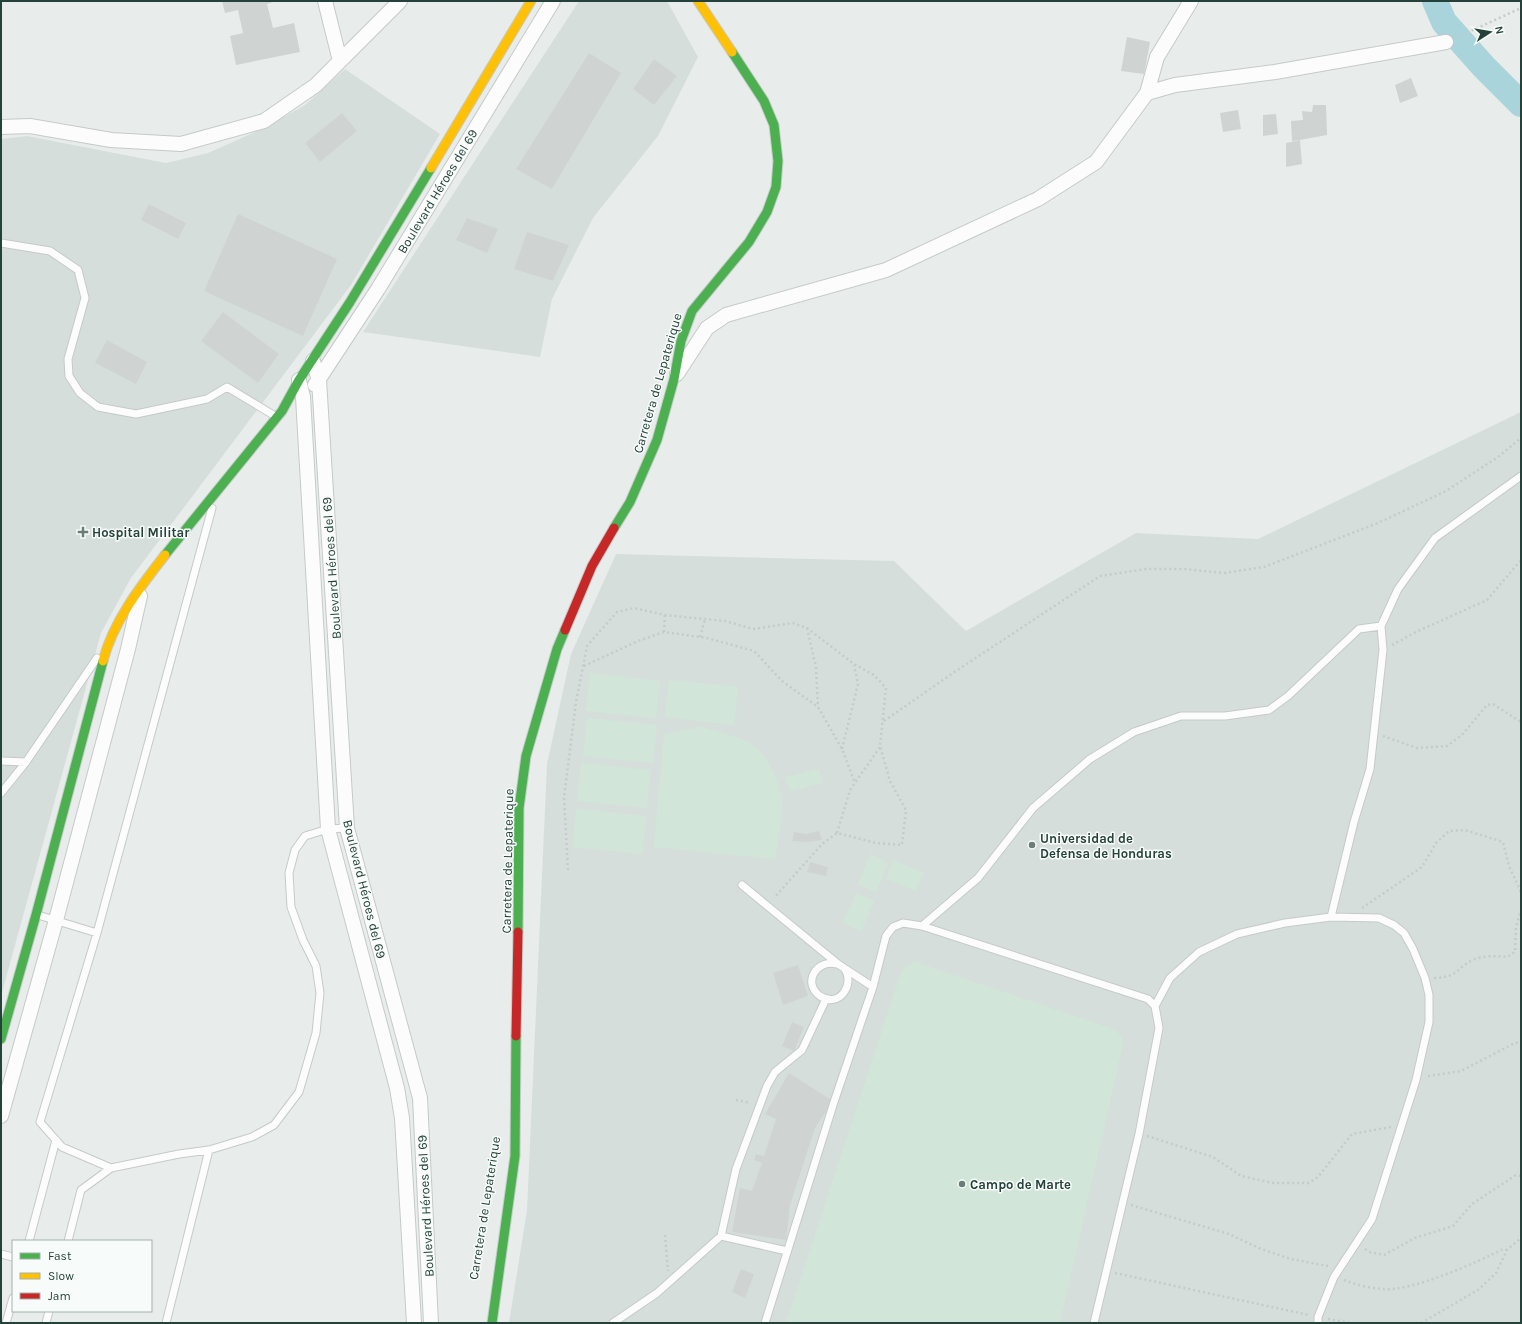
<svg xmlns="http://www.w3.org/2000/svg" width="1522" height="1324" font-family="Karla,sans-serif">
<rect width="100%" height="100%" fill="#e8edeb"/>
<path fill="#d6dedb" d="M579,1H667L698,57L658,136L593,218L552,299L540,357L363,332Z
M345,69L440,134L351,285L131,578L101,633L1,996V139L27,136L166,163L208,153L268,126L305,105Z
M1521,412V1323H509L527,1210L547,764L571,654L616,554L894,561L966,631L1136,533L1258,539Z"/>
<path fill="#d1e6d8" d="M590,673L660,681L656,718L586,711Z
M669,680L738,687L734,725L665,717Z
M587,718L657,725L653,763L583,756Z
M701,727C717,731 733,735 748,742C768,752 784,789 782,811C781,827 777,843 775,859L654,847L664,734Z
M581,763L650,770L647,808L577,801Z
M819,769L822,783L790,791L786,777Z
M576,809L646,816L642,854L573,847Z
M871,854L888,863L876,892L858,884Z
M893,860L923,873L916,891L886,879Z
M856,893L874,901L861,931L843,923Z
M915,962L1113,1029C1120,1033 1122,1036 1123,1044L1060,1323H786L902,970L906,966Z"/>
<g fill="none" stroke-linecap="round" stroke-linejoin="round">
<path stroke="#a9d4db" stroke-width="26" d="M1435,1L1444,22L1484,67L1521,104"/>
</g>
<path fill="#cfd4d2" d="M222,1H276L267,4L273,28L294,23L300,52L236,65L230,36L243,33L238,10L225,13Z
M1127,37L1150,42L1144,74L1121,71Z
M589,53L621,73L552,189L516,169Z
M654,59L677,76L654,105L633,89Z
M1411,78L1418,96L1400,103L1395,85Z
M1313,105H1326L1327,135L1300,140L1302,164L1286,167V143L1300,140L1292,141L1291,121L1303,120L1302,111L1312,112Z
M1238,110L1241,129L1223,132L1220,113Z
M342,113L357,131L320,162L305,143Z
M1276,114L1278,134L1263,136V115Z
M149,204L186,223L178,239L141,220Z
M238,214L337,259L303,336L204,291Z
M467,218L498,229L487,253L456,240Z
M527,232L569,245L553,281L514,269Z
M223,312L279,354L258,383L201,341Z
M107,340L147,362L136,384L95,363Z
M819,831L822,840L806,842L792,841L794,832L806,834Z
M810,862L828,867L826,876L807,872Z
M798,965L808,996L783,1005L773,973Z
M792,1022L804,1027L794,1051L782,1046Z
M789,1073L833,1101L815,1128L790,1205L786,1240L732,1232L740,1188L752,1191L762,1163L754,1160L756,1154L764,1156L776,1119L765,1114Z
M741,1269L754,1274L745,1298L732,1292Z"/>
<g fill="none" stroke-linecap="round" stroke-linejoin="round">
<g stroke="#c5cac8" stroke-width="9">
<path id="lane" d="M1,243L50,251L78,270L85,298L68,359L69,376L80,393L98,407L136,414L207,399L227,387L275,416
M1,761L26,762
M1,793L26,762L97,658
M742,885L838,964L873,987
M38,915L97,933L212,508
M1331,917L1354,822L1370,769L1383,650L1381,626
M922,926L978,878L1033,808L1090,759L1134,732L1181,716H1225L1269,710L1288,696L1359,629L1381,626L1398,589L1435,538L1521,476
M97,933L40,1122L62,1147L111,1168L179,1154L209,1150L252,1137L274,1125L299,1092L316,1033L320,993L316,966L303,940L291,907L289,873L295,850L305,836L328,829L347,828
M837,964C816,959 802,983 820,996C839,1009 856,984 844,968
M1155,1006L1170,978L1199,952L1237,934L1285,923L1331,917L1379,918L1394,925L1404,933L1413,949L1425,978L1429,995V1022L1416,1080L1372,1219L1334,1277L1318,1317V1323
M721,1236L736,1169L767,1086L775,1072L802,1050L826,999
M29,1241L56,1140
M68,1241L81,1190L111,1168
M1,1254L13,1257
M6,1323L13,1298
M46,1323L49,1311
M166,1323L209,1150
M613,1323L657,1293L721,1236L787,1251
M765,1323L834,1102L873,987L886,936L893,927L903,923L922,926L1148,999L1155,1006L1159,1028L1139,1134L1094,1323"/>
</g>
<g stroke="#c5cac8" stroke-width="16">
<path id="street" d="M325,1L340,61
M1147,93L1157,57L1191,1
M1,127L30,126L111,140L181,144L264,121L316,85L400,1
M313,361L319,380L347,828L420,1098L431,1323
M677,374L707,328L726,315L886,270L1038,199L1096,162L1147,93L1175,85L1275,72L1446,42
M299,380L303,397L328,829L397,1088L402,1118L414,1323
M315,385L378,289L553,1
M1,1116L56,920L128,649L140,596"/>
</g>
<g stroke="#c3cbc8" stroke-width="11">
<path id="fast" d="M614,528L630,502L657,440L674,379L681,341L692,311L749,242L767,212L776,187L778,161L774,125L764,101L732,52
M165,555L282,411L299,380L350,302L431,168
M518,932L519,808L526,756L557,649L565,630
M1,1039L36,915L103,661
M492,1323L515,1156L516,1036"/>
</g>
<g stroke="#c3cbc8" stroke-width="11">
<path id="slow" d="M698,1L732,52
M431,168L531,1
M103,661C113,622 140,587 165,555"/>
</g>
<g stroke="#c3cbc8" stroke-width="11">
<path id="jam" d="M565,630L592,566L614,528
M516,1036L518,932"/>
</g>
<path stroke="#c3ccca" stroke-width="2.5" stroke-dasharray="2 3" stroke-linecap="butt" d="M1458,37L1521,8
M807,628L816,667L818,707
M664,632L665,615
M700,637L705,619
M1392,645L1416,632L1487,600L1521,560
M584,666L638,641L664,632L707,638L754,651L782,681L818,707L842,749L855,783
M884,721L953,673L1100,576L1146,569H1183L1225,573L1264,567L1378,523L1446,491L1498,457L1521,438
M1383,736L1417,748L1447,746L1462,735L1487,705L1493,704L1521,722
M842,749L858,684L854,665
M837,833L850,790L880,747
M568,870L564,798L576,702L587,646L617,612L634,608L665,615L725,621L753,629L793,623L807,628L854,664L874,675L886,688L880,746L890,781L906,810L902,845L876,843L837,833L822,844L774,898
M1362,908L1422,867L1436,843L1449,831L1465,830L1503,842L1509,866L1521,892
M1434,978C1460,977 1455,968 1473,960C1484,955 1496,956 1507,957L1515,952L1516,927L1521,910
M1428,1076L1461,1071L1511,1045L1521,1041
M736,1100L750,1103
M1147,1136L1213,1157L1241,1176L1273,1183H1309L1318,1177L1352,1134L1391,1127
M1131,1205L1229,1234L1261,1249L1291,1259L1328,1266
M665,1235L668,1271
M1365,1249L1370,1252L1384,1255L1415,1238L1453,1226L1472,1204L1516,1175L1521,1176
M1115,1273L1309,1315
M1344,1280C1356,1285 1370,1288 1383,1289C1411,1292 1478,1262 1503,1249L1507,1250
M1328,1319L1351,1323
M1421,1323L1478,1290L1496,1273L1507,1250L1521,1238"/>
<use href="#lane" stroke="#fcfcfc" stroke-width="7"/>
<use href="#street" stroke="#fcfcfc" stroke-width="14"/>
<use href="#fast" stroke="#4caf50" stroke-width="9"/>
<use href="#slow" stroke="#ffc107" stroke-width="9"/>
<use href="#jam" stroke="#c62828" stroke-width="9"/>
</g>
<g fill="#697e78" stroke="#f7fbf9" stroke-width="1.5">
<path d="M81 526h4v4h4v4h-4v4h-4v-4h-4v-4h4z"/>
<circle cx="1032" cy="845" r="4"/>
<circle cx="962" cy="1184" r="4"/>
</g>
<g text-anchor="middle" stroke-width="3" stroke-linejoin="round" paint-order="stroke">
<g font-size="13" fill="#24423a" stroke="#f7fbf9">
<text transform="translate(437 191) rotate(-59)" y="5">Boulevard Héroes del 69</text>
<text transform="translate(657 383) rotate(-74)" y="5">Carretera de Lepaterique</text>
<text transform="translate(331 568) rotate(-94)" y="5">Boulevard Héroes del 69</text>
<text transform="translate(507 861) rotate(-89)" y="5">Carretera de Lepaterique</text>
<text transform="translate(365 889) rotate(76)" y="5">Boulevard Héroes del 69</text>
<text transform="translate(425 1206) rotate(-93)" y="5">Boulevard Héroes del 69</text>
<text transform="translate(484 1208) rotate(-81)" y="5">Carretera de Lepaterique</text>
</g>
<g font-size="13" font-weight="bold" fill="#24423a" stroke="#f7fbf9" text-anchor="start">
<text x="92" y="537">Hospital Militar</text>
<text x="1040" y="843">Universidad de<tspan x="1040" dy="15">Defensa de Honduras</tspan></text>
<text x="970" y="1189">Campo de Marte</text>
</g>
</g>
<rect width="1522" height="1324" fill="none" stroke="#24423a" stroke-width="4"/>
<rect x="12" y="1240" width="140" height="72" fill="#f7fbf9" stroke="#a3b1ad"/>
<rect x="20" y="1253" width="20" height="6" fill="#4caf50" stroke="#a3b1ad"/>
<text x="48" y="1260" font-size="12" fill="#24423a">Fast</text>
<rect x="20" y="1273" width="20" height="6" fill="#ffc107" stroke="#a3b1ad"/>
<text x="48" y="1280" font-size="12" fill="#24423a">Slow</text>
<rect x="20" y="1293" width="20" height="6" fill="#c62828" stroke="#a3b1ad"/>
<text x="48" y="1300" font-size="12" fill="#24423a">Jam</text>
<g transform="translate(1490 32) rotate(78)" stroke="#f7fbf9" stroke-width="3" paint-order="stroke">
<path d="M0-3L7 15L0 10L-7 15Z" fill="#24423a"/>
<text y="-6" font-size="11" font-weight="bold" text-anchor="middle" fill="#24423a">N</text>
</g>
</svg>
